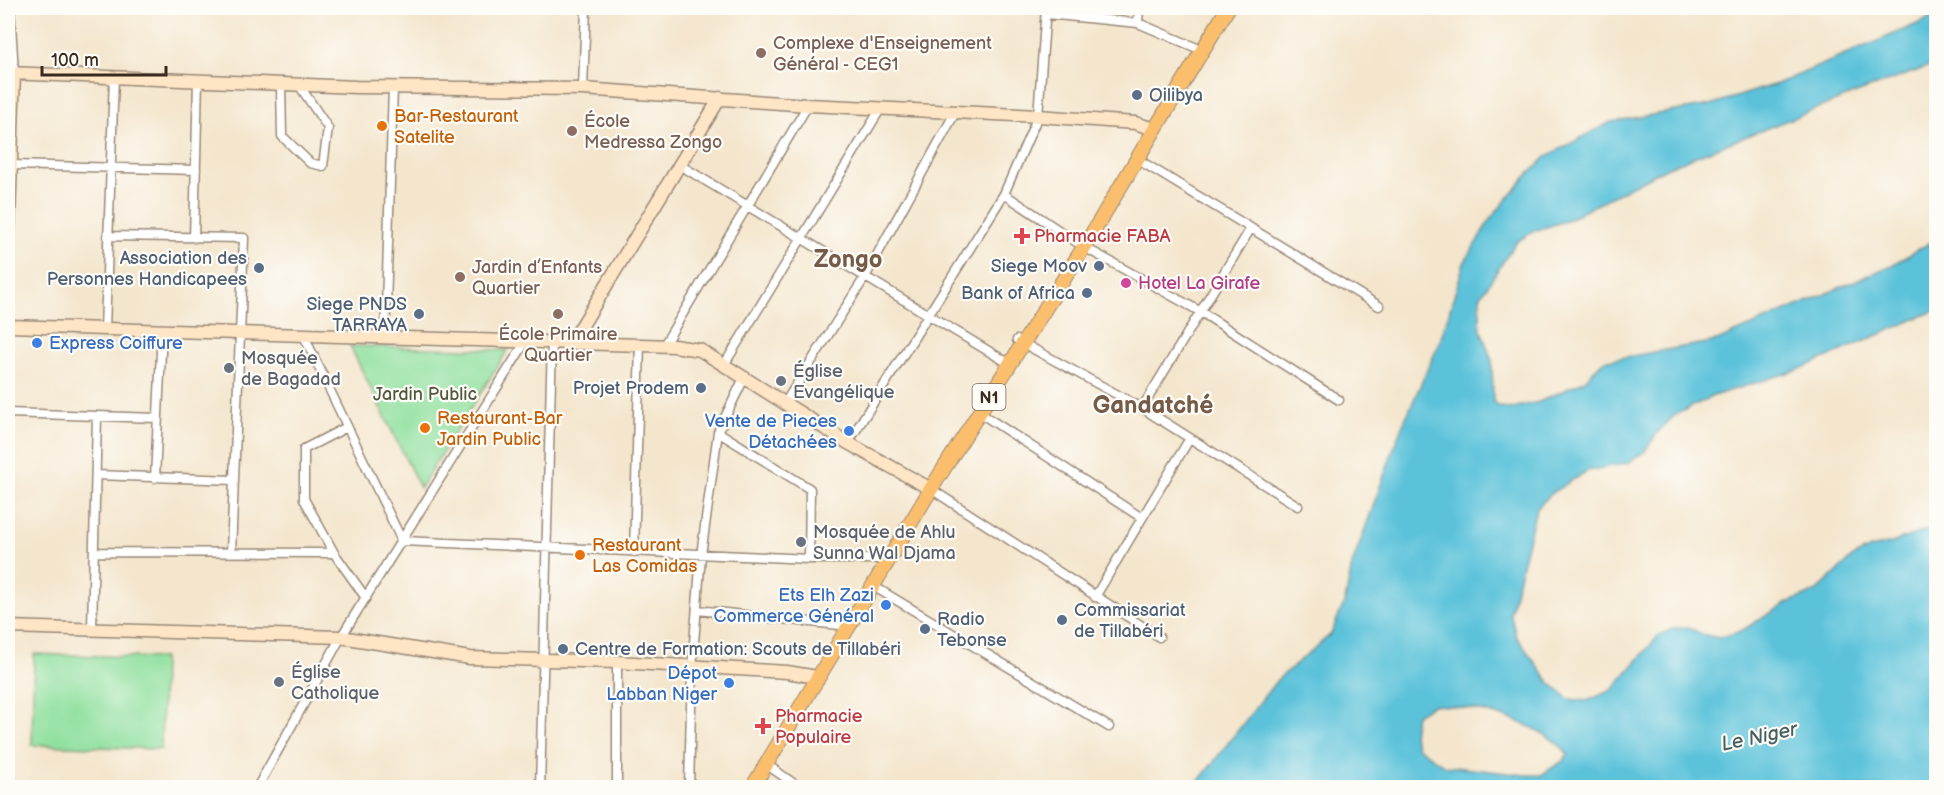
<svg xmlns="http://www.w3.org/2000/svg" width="1944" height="795" font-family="'Balsamiq Sans',sans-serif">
<rect width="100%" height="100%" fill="#fdfcf7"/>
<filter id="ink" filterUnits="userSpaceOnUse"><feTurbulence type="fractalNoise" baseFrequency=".0167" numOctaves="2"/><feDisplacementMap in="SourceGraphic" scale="12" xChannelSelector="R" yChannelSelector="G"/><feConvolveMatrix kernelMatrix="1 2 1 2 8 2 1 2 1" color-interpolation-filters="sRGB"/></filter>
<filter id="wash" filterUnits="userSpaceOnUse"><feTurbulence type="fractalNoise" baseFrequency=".008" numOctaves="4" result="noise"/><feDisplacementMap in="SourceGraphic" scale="24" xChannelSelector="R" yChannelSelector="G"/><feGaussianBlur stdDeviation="1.35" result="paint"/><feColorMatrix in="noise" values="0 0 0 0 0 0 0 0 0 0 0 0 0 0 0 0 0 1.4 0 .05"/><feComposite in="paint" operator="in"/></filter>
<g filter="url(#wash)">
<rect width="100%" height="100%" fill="#f4e6cd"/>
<path fill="#90e09f" stroke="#66855e" stroke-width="1.5" d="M350,346L508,350L420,488Z
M34,654L163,658L161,749L32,745Z"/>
<path fill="#5cc2da" stroke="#4c767c" stroke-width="1.5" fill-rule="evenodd" d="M1936,16V64L1864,90L1668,167L1565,221L1534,231L1516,242L1480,297V327L1492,361L1493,401L1498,406L1508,409L1539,402L1584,381L1603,361L1717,341L1892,265L1936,239V310L1800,369L1713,396L1675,415L1658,432L1644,452L1628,463L1587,471L1553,492L1536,509L1510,613L1516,636L1549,682L1569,699L1587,701L1612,690L1659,635L1674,628L1688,627L1701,634L1719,638L1741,631L1787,603L1817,591L1854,556L1871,548L1892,543L1936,526V787H1194L1277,680L1331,634L1345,601L1352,565L1400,431L1441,339L1464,263L1491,218L1525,178L1547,156L1611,122L1710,105L1777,84ZM1432,705C1473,706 1541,721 1568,754L1563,761L1541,775H1526L1445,766L1417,747L1413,735L1416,715Z"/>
</g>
<g filter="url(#ink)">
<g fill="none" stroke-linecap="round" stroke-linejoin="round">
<g stroke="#988876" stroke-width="11">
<path id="street" d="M10,8L14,73
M1046,14L1138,23L1197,48
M1138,23L1139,8
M281,84L282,136L310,163L323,166L328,128L299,85
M583,89L586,8
M1137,159L1379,306
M678,164L1005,361
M12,165L196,170
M1004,194L1084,247L1201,312L1339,400
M108,236L244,238L231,552
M194,238L198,80
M105,329L114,77
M304,336L402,541L809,559H883
M385,338L393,87
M1017,340L1142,408L1298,506
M664,345L808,105
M724,365L881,108
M785,403L865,277L956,111
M1142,408L1251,228
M8,413L157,418
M980,413L1142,518
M347,427L304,449V499L334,553L366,598
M718,432L810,489L809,559
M848,443L1004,194L1038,116L1046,8
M96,475L234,480
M155,478L162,331
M931,489L1159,637
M94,552L334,553
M634,552L640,344
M873,586L1109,727
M1095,597L1190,438
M697,610L849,626
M92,629L97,416
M766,764L800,788
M257,788L341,637L526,341
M540,788L552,341
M617,788V662
M689,788L692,668L701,555L718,432L744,378"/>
</g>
<g stroke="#988876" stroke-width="15">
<path id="secondary" d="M8,73L356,87L583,89L808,105L1038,116L1135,123L1154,129
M8,250L14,73
M8,326L674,346L700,350L848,443L931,489
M572,342L720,98
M8,627L341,637L470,658L617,662L787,672L817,677"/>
</g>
<g stroke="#988876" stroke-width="16">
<path id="primary" d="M752,788L931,489L1084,247L1228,8"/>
</g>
<use href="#street" stroke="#fff" stroke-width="8"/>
<use href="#secondary" stroke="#fde5c5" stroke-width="12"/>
<use href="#primary" stroke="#fabe6d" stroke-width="14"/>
</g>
</g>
<g fill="#8d6e63" stroke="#fdfcf7" stroke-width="2">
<circle cx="761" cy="53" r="6"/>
<circle cx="572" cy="131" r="6"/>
<circle cx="460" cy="277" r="6"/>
<circle cx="558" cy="314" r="6"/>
</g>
<g fill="#5c6f8a" stroke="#fdfcf7" stroke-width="2">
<circle cx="1137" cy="95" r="6"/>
<circle cx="1099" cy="266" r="6"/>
<circle cx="259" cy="268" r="6"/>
<circle cx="1087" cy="293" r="6"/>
<circle cx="419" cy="314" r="6"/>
<circle cx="701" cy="388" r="6"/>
<circle cx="1062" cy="620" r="6"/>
<circle cx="925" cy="629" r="6"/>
<circle cx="563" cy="649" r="6"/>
</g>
<g fill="#e8710a" stroke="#fdfcf7" stroke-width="2">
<circle cx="382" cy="126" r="6"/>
<circle cx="425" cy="428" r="6"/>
<circle cx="580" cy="555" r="6"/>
</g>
<g fill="#e0444e" stroke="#fdfcf7" stroke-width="2">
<path d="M1019 227h6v6h6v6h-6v6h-6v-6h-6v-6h6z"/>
<path d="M760 717h6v6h6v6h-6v6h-6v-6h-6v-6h6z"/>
</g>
<circle fill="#d1479c" stroke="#fdfcf7" stroke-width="2" cx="1126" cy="283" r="6"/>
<g fill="#3f7fe0" stroke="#fdfcf7" stroke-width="2">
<circle cx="37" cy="343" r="6"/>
<circle cx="849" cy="431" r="6"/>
<circle cx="886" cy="605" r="6"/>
<circle cx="729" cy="683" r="6"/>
</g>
<g fill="#6b7280" stroke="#fdfcf7" stroke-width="2">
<circle cx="229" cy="368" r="6"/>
<circle cx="781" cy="381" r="6"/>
<circle cx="801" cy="542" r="6"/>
<circle cx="279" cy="682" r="6"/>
</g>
<g text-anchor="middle" stroke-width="4.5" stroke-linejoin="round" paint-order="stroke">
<rect fill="#fdfcf7" stroke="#75695f" stroke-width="1.5" x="972.5" y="384" width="33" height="26" rx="4.5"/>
<g font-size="16" font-weight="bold" fill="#3b2a1e">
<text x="989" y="403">N1</text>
</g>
<g font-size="18" fill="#785e54" stroke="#fdfcf7" text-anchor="start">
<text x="773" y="49">Complexe d'Enseignement<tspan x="773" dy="21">Général - CEG1</tspan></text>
<text x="584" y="127">École<tspan x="584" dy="21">Medressa Zongo</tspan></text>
<text x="472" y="273">Jardin d’Enfants<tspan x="472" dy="21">Quartier</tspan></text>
<text x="558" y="340" text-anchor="middle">École Primaire<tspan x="558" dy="21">Quartier</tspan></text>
</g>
<g font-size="18" fill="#4e5e75" stroke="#fdfcf7" text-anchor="end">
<text x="1149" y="101" text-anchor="start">Oilibya</text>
<text x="247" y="264">Association des<tspan x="247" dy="21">Personnes Handicapees</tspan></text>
<text x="1087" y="272">Siege Moov</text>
<text x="1075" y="299">Bank of Africa</text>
<text x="407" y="310">Siege PNDS<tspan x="407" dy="21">TARRAYA</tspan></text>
<text x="689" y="394">Projet Prodem</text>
<text x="1074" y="616" text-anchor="start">Commissariat<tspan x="1074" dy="21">de Tillabéri</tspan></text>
<text x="937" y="625" text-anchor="start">Radio<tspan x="937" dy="21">Tebonse</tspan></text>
<text x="575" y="655" text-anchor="start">Centre de Formation: Scouts de Tillabéri</text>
</g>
<g font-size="18" fill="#c56008" stroke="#fdfcf7" text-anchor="start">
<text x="394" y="122">Bar-Restaurant<tspan x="394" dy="21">Satelite</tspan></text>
<text x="437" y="424">Restaurant-Bar<tspan x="437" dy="21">Jardin Public</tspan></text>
<text x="592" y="551">Restaurant<tspan x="592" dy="21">Las Comidas</tspan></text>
</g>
<g font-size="18" fill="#be3a42" stroke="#fdfcf7" text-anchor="start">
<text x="1034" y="242">Pharmacie FABA</text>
<text x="775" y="722">Pharmacie<tspan x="775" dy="21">Populaire</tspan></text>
</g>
<g font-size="18" fill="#b23c85" stroke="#fdfcf7" text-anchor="start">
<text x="1138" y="289">Hotel La Girafe</text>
</g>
<g font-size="18" fill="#366cbe" stroke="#fdfcf7" text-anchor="end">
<text x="49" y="349" text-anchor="start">Express Coiffure</text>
<text x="837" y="427">Vente de Pieces<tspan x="837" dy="21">Détachées</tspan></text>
<text x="874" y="601">Ets Elh Zazi<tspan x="874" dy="21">Commerce Général</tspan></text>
<text x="717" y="679">Dépot<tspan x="717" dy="21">Labban Niger</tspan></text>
</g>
<g font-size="18" fill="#5b616d" stroke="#fdfcf7" text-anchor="start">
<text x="241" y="364">Mosquée<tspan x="241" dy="21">de Bagadad</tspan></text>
<text x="793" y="377">Église<tspan x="793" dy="21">Evangélique</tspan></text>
<text x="813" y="538">Mosquée de Ahlu<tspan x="813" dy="21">Sunna Wal Djama</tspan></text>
<text x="291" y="678">Église<tspan x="291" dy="21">Catholique</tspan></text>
</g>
<g font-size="18" fill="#50583e" stroke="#fdfcf7">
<text x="425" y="400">Jardin Public</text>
</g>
<g font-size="20" font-style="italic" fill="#475f60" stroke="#fdfcf7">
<text transform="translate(1759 736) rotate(-12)" y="7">Le Niger</text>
</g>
<g font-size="24" font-weight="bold" fill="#745c48" stroke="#fdfcf7">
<text x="848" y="267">Zongo</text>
<text x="1153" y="413">Gandatché</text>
</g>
</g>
<rect width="1944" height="795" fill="none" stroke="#fdfcf7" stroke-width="30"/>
<path d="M42 66v9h124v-9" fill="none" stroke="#3b2a1e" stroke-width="3"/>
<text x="51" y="66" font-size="18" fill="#3b2a1e" stroke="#fdfcf7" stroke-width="4.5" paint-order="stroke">100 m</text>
</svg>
